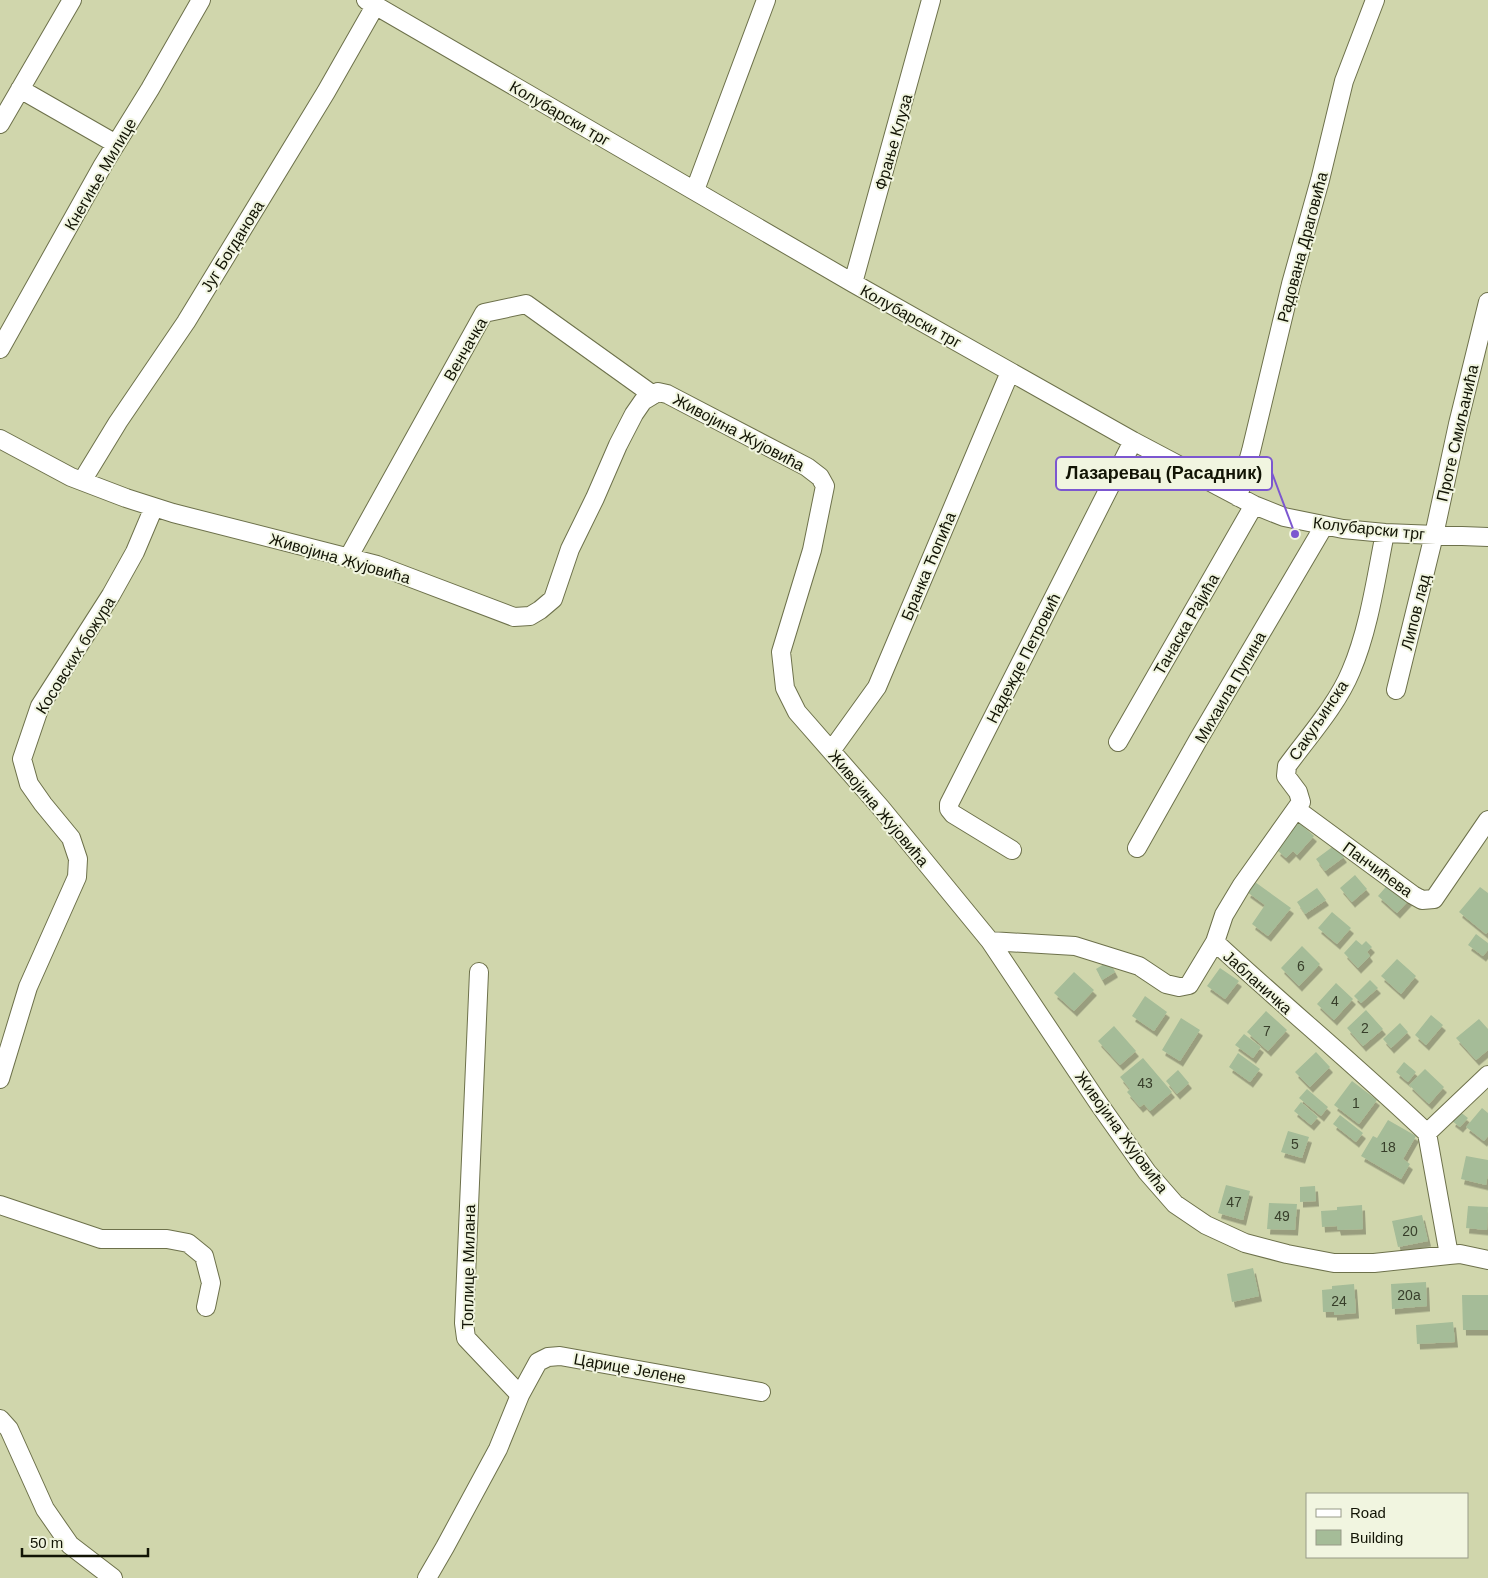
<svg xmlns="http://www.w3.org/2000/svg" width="1488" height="1578" font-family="Helvetica,sans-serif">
<defs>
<filter id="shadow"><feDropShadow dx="3" dy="5.5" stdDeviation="0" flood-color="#0004"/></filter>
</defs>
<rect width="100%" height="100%" fill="#d0d6ac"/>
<path fill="#a5bc98" filter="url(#shadow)" d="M1296,820L1314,836L1297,855L1293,851L1286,858L1277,850L1284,842L1280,839Z
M1335,845L1344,857L1325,871L1316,859Z
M1355,875L1367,889L1352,902L1340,888Z
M1391,881L1410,899L1397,913L1378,896Z
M1255,882L1291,908L1268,936L1252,924L1265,905L1247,892Z
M1480,887L1488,893V932L1486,934L1459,912Z
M1317,888L1326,900L1305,914L1297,902Z
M1332,912L1351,928L1337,944L1318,928Z
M1476,934L1488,943V950L1483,956L1468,945Z
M1356,940L1362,945L1366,941L1372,947L1367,952L1370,956L1358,968L1344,953Z
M1302,946L1320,964L1299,986L1281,968Z
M1397,959L1416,976L1401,994L1381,976Z
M1109,961L1115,972L1102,980L1096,969Z
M1220,968L1239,981L1225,999L1207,986Z
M1074,972L1094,990L1074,1011L1054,993Z
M1370,980L1378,988L1361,1003L1354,996Z
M1336,983L1353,999L1334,1020L1317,1004Z
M1145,996L1167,1012L1154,1031L1132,1016Z
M1366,1010L1383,1029L1363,1046L1347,1028Z
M1266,1011L1287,1030L1268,1051L1247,1032Z
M1431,1015L1443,1025L1426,1045L1415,1035Z
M1181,1018L1200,1030L1180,1061L1162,1050Z
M1479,1019L1488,1029V1050L1476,1060L1456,1038Z
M1400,1023L1408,1032L1391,1048L1383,1039Z
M1114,1026L1136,1051L1120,1065L1098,1041Z
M1244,1034L1261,1047L1253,1058L1235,1045Z
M1316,1052L1330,1067L1310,1087L1295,1072Z
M1238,1053L1260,1069L1250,1082L1229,1067Z
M1143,1058L1172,1092L1150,1111L1144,1104L1140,1107L1127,1092L1130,1089L1120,1077Z
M1404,1062L1416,1072L1408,1082L1396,1072Z
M1425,1069L1444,1087L1429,1104L1409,1085Z
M1178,1070L1189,1083L1177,1094L1166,1081Z
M1352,1081L1377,1100L1359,1124L1334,1105Z
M1307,1089L1328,1107L1321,1116L1299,1098Z
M1301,1102L1318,1117L1311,1125L1294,1111Z
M1482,1108L1488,1113V1136L1484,1141L1466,1127Z
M1459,1111L1468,1118L1460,1127L1452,1121Z
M1340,1115L1363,1133L1356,1142L1333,1124Z
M1388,1120L1416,1136L1403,1159L1410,1164L1401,1179L1361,1156L1373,1136L1377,1138Z
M1288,1131L1309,1137L1302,1158L1281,1152Z
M1466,1156L1488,1160V1174L1486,1185L1461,1179Z
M1226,1185L1250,1191L1243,1220L1218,1213Z
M1315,1186L1316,1201L1300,1202V1187Z
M1269,1203L1297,1204L1295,1230L1267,1229Z
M1362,1205L1363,1229L1338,1230L1337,1226L1322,1227L1321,1211L1337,1210V1207Z
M1468,1206L1488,1207L1487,1230L1466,1228Z
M1422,1215L1428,1241L1398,1247L1392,1221Z
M1253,1268L1259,1296L1232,1302L1227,1274Z
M1426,1282L1427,1306L1392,1309L1391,1284Z
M1354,1284L1356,1313L1334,1315V1312H1323L1322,1290L1332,1289V1286Z
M1462,1295H1488V1330H1463Z
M1453,1322L1455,1342L1417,1344L1416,1325Z"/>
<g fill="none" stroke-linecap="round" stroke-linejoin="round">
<g stroke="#6d714b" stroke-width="20">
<path id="minor" d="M366,0L853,283L1133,441L1254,505L1284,517L1343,529L1385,533L1488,537
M20,89L116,144
M0,124L72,0
M695,190L766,0
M853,283L931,0
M0,349L103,165L150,89L201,0
M0,439L71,477L126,498L173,513L377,565L514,617L530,616L540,610L553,599L570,549L595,498L618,445L634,414L643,401L658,392L667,394L807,467L820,477L825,486L812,550L781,652L785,688L797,712L881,808L990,941L1099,1104L1147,1172L1175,1204L1206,1225L1245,1243L1287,1254L1334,1263H1374L1449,1255
M82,481L118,422L186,322L326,92L375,6
M1238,497L1251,451L1291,284L1320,180L1344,81L1375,0
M348,558L484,313L526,304L653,395
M1396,690L1434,535L1458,424L1488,302
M1118,742L1254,505
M831,751L877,687L1010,372
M1296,809L1413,895L1422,900L1434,899L1488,820
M1137,848L1198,740L1324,526
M1012,850L953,814L949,809V804L1133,441
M990,941L1075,946L1139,966L1166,984L1179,987L1189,985L1215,942C1285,1007 1358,1067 1427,1133
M1215,942L1224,915L1242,885L1301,802L1298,792L1286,776L1287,766C1309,736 1337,705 1351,671C1369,629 1376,578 1385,533
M1488,1075L1427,1133L1449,1255L1460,1254L1488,1260
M0,1079L28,987L77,877L78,859L71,838L43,804L29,784L22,759L40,706L111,595L135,552L154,507
M0,1205L101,1239H167L188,1243L204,1256L211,1283L206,1307
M520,1395L538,1362L548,1357L560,1356L761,1392
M0,1419L9,1429L45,1509L70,1545L113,1578
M427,1578L445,1547L498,1449L520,1395L466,1338L464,1323L479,972"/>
</g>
<use href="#minor" stroke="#fff" stroke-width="18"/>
</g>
<g text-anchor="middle" stroke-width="4" stroke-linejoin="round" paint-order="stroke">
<g font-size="14" fill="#373e2a">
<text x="1301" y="971">6</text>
<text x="1335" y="1006">4</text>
<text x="1365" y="1033">2</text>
<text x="1267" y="1036">7</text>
<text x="1145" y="1088">43</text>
<text x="1356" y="1108">1</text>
<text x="1295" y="1149">5</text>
<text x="1388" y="1152">18</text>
<text x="1234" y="1207">47</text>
<text x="1282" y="1221">49</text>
<text x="1410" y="1236">20</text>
<text x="1409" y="1300">20a</text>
<text x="1339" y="1306">24</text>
</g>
<g font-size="16" fill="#121405" stroke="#f1f5e0">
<text transform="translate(560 113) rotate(30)" y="6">Колубарски трг</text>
<text transform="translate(893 142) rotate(-74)" y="6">Фрање Клуза</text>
<text transform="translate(100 174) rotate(-60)" y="6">Кнегиње Милице</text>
<text transform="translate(232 246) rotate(-58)" y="6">Југ Богданова</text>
<text transform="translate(1302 247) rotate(-75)" y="6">Радована Драговића</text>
<text transform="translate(911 316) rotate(29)" y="6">Колубарски трг</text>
<text transform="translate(465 349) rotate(-60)" y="6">Венчачка</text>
<text transform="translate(739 432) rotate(28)" y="6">Живојина Жујовића</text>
<text transform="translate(1457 433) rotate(-77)" y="6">Проте Смиљанића</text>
<text transform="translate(1369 528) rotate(6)" y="6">Колубарски трг</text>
<text transform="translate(340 558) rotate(16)" y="6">Живојина Жујовића</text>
<text transform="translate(928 566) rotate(-67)" y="6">Бранка Ћопића</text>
<text transform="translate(1415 612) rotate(-76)" y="6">Липов лад</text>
<text transform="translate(1186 624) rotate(-60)" y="6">Танаска Рајића</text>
<text transform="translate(75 655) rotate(-58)" y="6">Косовских божура</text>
<text transform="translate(1023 658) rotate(-63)" y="6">Надежде Петровић</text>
<text transform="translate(1230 687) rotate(-60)" y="6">Михаила Пупина</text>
<text transform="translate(1318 720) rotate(-56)" y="6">Сакуљинска</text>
<text transform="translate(879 808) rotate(50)" y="6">Живојина Жујовића</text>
<text transform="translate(1378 869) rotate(36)" y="6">Панчићева</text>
<text transform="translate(1258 982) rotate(42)" y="6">Јабланичка</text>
<text transform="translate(1122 1132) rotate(54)" y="6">Живојина Жујовића</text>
<text transform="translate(468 1267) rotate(-89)" y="6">Топлице Милана</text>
<text transform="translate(630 1368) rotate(10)" y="6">Царице Јелене</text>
</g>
</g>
<path fill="none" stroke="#7c57d0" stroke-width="2" d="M1295 534L1272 473"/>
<circle fill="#7c57d0" stroke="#f1f5e0" stroke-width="2" cx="1295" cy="534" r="5"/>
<rect fill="#f1f5e0" stroke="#7c57d0" stroke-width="2" x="1056" y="457" width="216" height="33" rx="5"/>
<g font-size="18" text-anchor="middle" font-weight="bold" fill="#121405">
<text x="1164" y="479">Лазаревац (Расадник)</text>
</g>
<rect x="1306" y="1493" width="162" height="65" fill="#f1f5e0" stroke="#989b88"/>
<rect x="1316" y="1509" width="25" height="8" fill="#ffffff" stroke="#989b88"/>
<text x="1350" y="1518" font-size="15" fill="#121405">Road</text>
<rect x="1316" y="1530" width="25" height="15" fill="#a5bc98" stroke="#989b88"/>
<text x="1350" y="1543" font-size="15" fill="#121405">Building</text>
<path d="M22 1548v8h126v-8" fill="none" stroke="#121405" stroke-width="2.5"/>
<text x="30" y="1548" font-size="15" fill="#121405" stroke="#f1f5e0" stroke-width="4" paint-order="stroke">50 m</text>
</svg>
